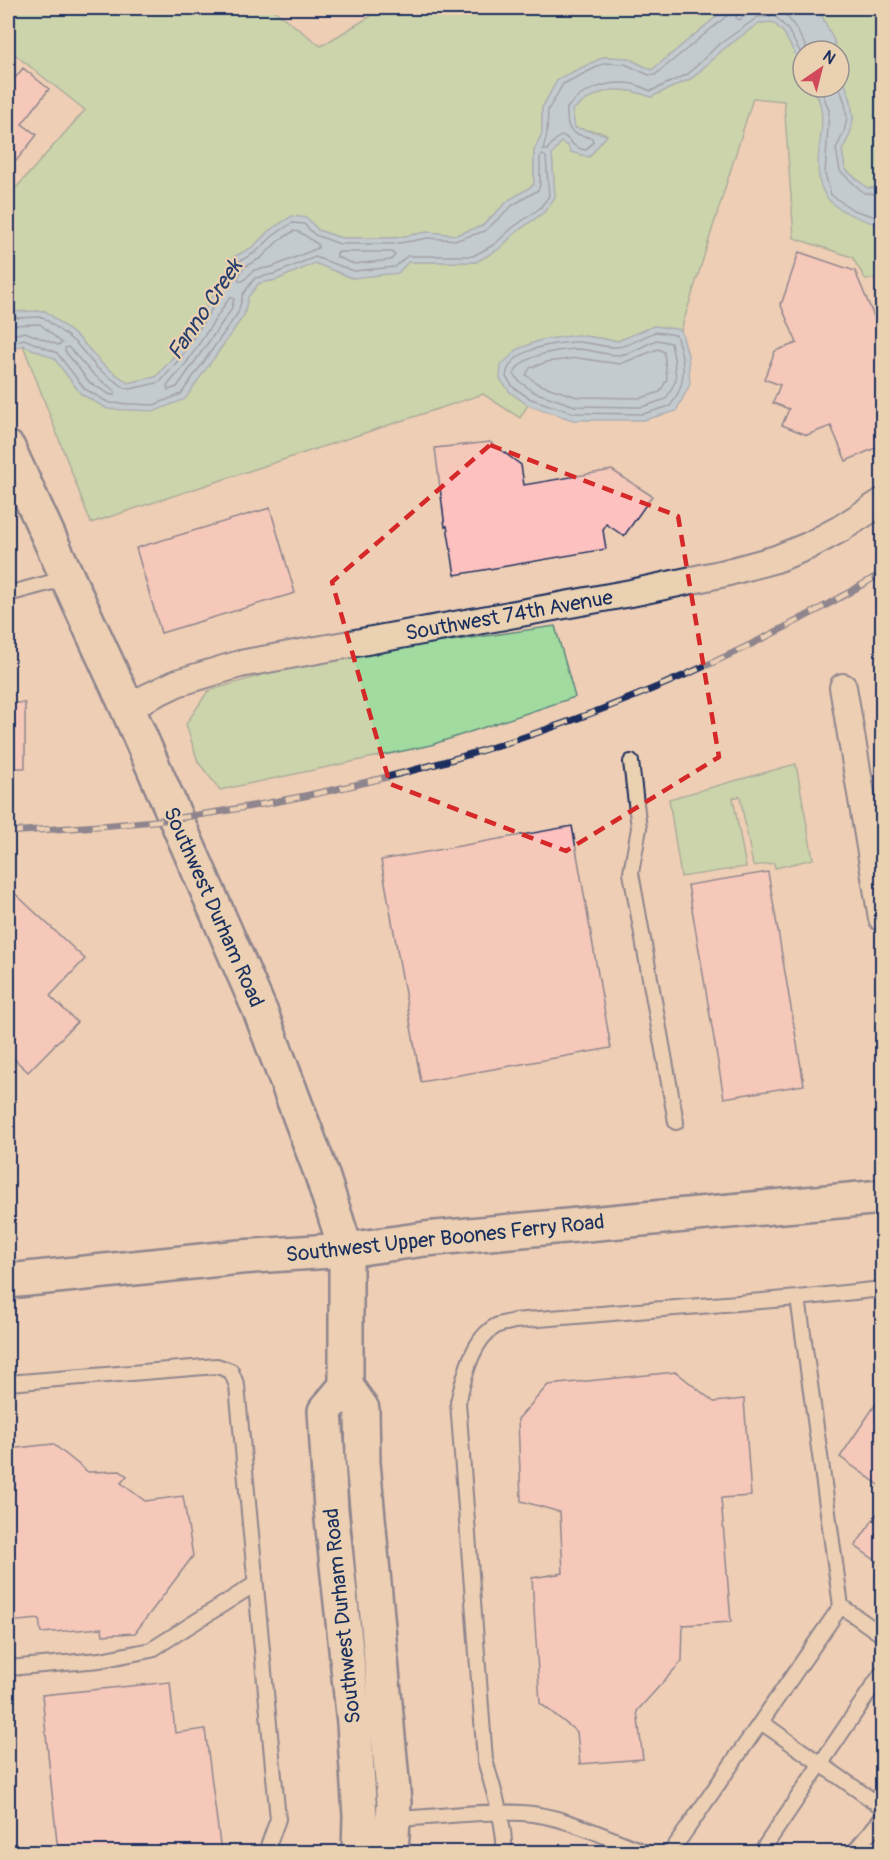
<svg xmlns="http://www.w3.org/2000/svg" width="890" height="1860" font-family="Pangolin,sans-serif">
<rect width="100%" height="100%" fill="#eeceb5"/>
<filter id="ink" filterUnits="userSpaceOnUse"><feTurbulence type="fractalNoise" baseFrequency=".0167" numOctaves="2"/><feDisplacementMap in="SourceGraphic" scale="12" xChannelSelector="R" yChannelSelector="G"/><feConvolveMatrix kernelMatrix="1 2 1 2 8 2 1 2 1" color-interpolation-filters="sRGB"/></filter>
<g filter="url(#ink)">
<path fill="#a1dba0" stroke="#5e857f" stroke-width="1.5" d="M19,8H271L321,46L384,8H727L652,70L627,58L604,57L558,79L542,108V133L534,151V185L509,200L482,226L456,235L428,232L394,238H341L318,230L307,218L270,230L253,247L234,257L217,290L176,354L156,377L128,383L102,364L80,339L45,311L8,312V197L85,110L8,49V24Z
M818,8H882V188H867L845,169L842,150L850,134L853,118L851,101L839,67V51H836L834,41Z
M773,22L784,33L803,69V87H813L823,110L819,176L879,225L882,224V277L866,280L852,257L794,238L784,101L753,98L681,330L654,326L618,341L577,335L510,392L528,405L520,418L483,394L91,523L23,345L54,358L81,394L108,409L215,357L244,315L248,296L259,283L276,280L315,263L352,278L407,262H476L499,249L515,233L544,212L555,197L552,154L561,141L589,157L607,135L605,133L575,128L572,110C601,88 617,84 651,97L692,78L721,51L759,23Z
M555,626L575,697L431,745L220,790L198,762L186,724L208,691L309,661Z
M796,764L813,859L775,868L774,863L753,866L740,796L733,798L746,867L681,877L669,799Z"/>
<path fill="#8ec8ee" stroke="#608bb4" stroke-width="1.5" d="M727,8H818L834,41L836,51H803V69L784,33L773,22L759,23L721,51L692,78L651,97C618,84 600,88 572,110L575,128L607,135L589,157L571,152L568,146L561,142L552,155L555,197L544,212L515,233L499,249L476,262H408L398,273L352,278L315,263L276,280L259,283L248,297L244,315L185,399L155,411L108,409L81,394L54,358L23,345L8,350V312L45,311L80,339L102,364L128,383L156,377L176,354L217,290L234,257L253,247L270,230L292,216L307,218L318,230L341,238H394L428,232L456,235L482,226L509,200L534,185V151L542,133V108L558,79L604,57L627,58L652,70Z
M839,67L851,101L853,118L850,134L842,150L845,169L867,188H882V224L879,225C829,209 812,198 820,142C823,122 824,105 813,87H839Z
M654,326L681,330L688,355L690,384L676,411L644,420H573L528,405L510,392L500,379L501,365L518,349L541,340L577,335L618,341Z"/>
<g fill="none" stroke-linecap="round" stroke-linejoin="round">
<path stroke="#496c98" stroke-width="1.5" d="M730,8L728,15L655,75H649L625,64L605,63L563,84L548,110L547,134L543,150H547C570,119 564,149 586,150L593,142L592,138C570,133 566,132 567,108C582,89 609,80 633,84C639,85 645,89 651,91L688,74L717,46L758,17L773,16L777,18L788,30L803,57
M738,8L736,18L739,20C744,17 750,12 756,10C787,1 796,29 808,51
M839,86L845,103L847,118L844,132L836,149L840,171L864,193L882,194
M820,87L829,110L825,174L831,195L853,210L882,219
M294,231C303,231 309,240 318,244V248L272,267L254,270L243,281H239L238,278L244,267L261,258L278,241Z
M340,252H392L395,255L391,260L354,264L337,257V253Z
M230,297L234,299L231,310L177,387L168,390L167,386L187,362Z
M8,318L43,317L76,343L98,369L125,388L130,389L157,383L161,381L181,357L222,293L238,262L256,252L274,235L292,223L304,224L315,235L340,244H394L428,238L457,240L485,231L513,205L538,190L540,185V157L543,155L546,157L549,196L540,208L511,229L495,244L473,256H407L395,267L354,271L315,257L274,274L255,278L243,294L238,313L181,394L154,405L109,403L85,389L57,353L24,339L8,344
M8,325L40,324L62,343L58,345L25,332L8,336
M656,332L676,335C685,361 688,384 670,406L643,414L574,413L531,399L514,388L506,377C508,349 553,343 575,342C589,341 603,348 617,347C628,347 645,335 656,332Z
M657,340L671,343L674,358L676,380L666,399L642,407L575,406L534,392L520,382L514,375C519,355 558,350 576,349C590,349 604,355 618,355C631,355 645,344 657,340Z
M68,347L93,374L115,391V395H111L90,383L65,351V348Z
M658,349L664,352L667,379L660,392L641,398L577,397L538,384L526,375L530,368L547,362L577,358L620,364Z"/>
</g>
<path fill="#fdc1bf" stroke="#1b2f5e" stroke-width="1.5" d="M23,68L49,89L22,124L37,135L16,161L8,154V87Z
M799,252L855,271L882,336V445L846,461L831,426L807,435L782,425L789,409L773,403L780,385L764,379L775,351L797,343L780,303L782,302Z
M490,442L521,465L524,485L612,470L652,496L624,536L606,524L603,530L606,549L455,575L447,526L445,527L435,448Z
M270,508L295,593L161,633L136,548Z
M8,703H25V768H8Z
M572,826L611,1048L421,1082L381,860Z
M768,872L804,1085L724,1098L688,885Z
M9,888L85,959L50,996L77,1022L28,1072L8,1053V891Z
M676,1372L714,1402L744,1399L751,1496L721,1498L731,1622L683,1625L682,1661L637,1711L643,1759L580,1764L577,1732L540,1703L532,1578L563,1573L560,1512L521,1501L518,1419L548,1385Z
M882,1395V1487L840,1457Z
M53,1444L88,1472L120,1471L127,1476L121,1483L145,1501L183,1496L193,1556L135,1633L103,1635L102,1628L41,1633L39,1619L8,1622V1449Z
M882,1507V1565L855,1546Z
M170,1682L175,1733L205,1729L221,1852H58L42,1695Z"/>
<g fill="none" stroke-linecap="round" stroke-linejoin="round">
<g stroke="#1b2f5e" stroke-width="18">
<path id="service" d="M8,594L67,578
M631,762L639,828L631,873L676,1122
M8,1383L217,1366L231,1371L237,1386L278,1819L266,1852
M841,1606L882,1635
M8,1668L100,1660L151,1650L255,1584
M761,1722L882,1807
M392,1819C435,1818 479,1810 522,1813C563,1815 607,1838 645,1852
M504,1852C506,1826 492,1786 485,1760L458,1402C464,1378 472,1339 496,1326C501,1323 509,1323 514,1321L798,1298L882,1289
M671,1852L841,1606L798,1298
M761,1852L882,1673
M854,1852L882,1818"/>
</g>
<g stroke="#1b2f5e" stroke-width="30">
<path id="minor" d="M843,687L882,918
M127,707L177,683L240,664L631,593L725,573L776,559L808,546L840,529L882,502"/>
</g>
<g stroke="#1b2f5e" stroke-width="38">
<path id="secondary" d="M8,1281L240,1257L346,1250V1386L362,1409L363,1463L394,1802L391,1852
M346,1386L325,1411L331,1510L354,1723L360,1816L359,1852"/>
</g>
<g stroke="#1b2f5e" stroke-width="38">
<path id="primary" d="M8,448L127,707L261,1013L322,1175L346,1250L425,1239L882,1197"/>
</g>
<use href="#service" stroke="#ead1b2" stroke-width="14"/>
<use href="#minor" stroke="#ead1b2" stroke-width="26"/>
<use href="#secondary" stroke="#ead1b2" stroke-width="33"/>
<use href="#primary" stroke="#ead1b2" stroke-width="33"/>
<g stroke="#1b2f5e" stroke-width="7">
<path id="rail" d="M8,832C64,828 122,826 178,818C426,783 668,702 882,573"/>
</g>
<use href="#rail" stroke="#ead1b2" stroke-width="4.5" stroke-dasharray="14" stroke-linecap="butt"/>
</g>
</g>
<path d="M0 0H890V1860H0ZM490,445L678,516L719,757L566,851L390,784L332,582Z" fill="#eeceb5" fill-opacity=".55" fill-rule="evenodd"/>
<path fill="none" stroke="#d62828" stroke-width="4.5" stroke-dasharray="12 8" stroke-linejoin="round" d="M490,445L678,516L719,757L566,851L390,784L332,582Z"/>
<g text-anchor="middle" stroke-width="4.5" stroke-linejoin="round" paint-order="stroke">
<g font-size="21" fill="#1b2f5e" stroke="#ead1b2">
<text transform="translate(509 615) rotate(-10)" y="7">Southwest 74th Avenue</text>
<text transform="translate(214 907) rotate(66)" y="7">Southwest Durham Road</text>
<text transform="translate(445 1238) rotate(-6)" y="7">Southwest Upper Boones Ferry Road</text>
<text transform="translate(342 1616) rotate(-96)" y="7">Southwest Durham Road</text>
</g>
<g font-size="22" font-style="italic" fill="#263e6c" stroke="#ead1b2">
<text transform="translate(204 309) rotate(-56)" y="8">Fanno Creek</text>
</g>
</g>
<rect width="890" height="1860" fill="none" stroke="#ead1b2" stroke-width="30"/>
<rect x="15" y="15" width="860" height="1830" fill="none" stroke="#1b2f5e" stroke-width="2" filter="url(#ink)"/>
<g transform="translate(821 69) rotate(35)"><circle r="28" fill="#ead1b2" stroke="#979090" stroke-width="1.5"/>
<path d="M0-4.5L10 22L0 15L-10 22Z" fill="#d1495b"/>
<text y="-9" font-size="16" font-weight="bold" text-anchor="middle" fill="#1b2f5e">N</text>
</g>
</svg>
